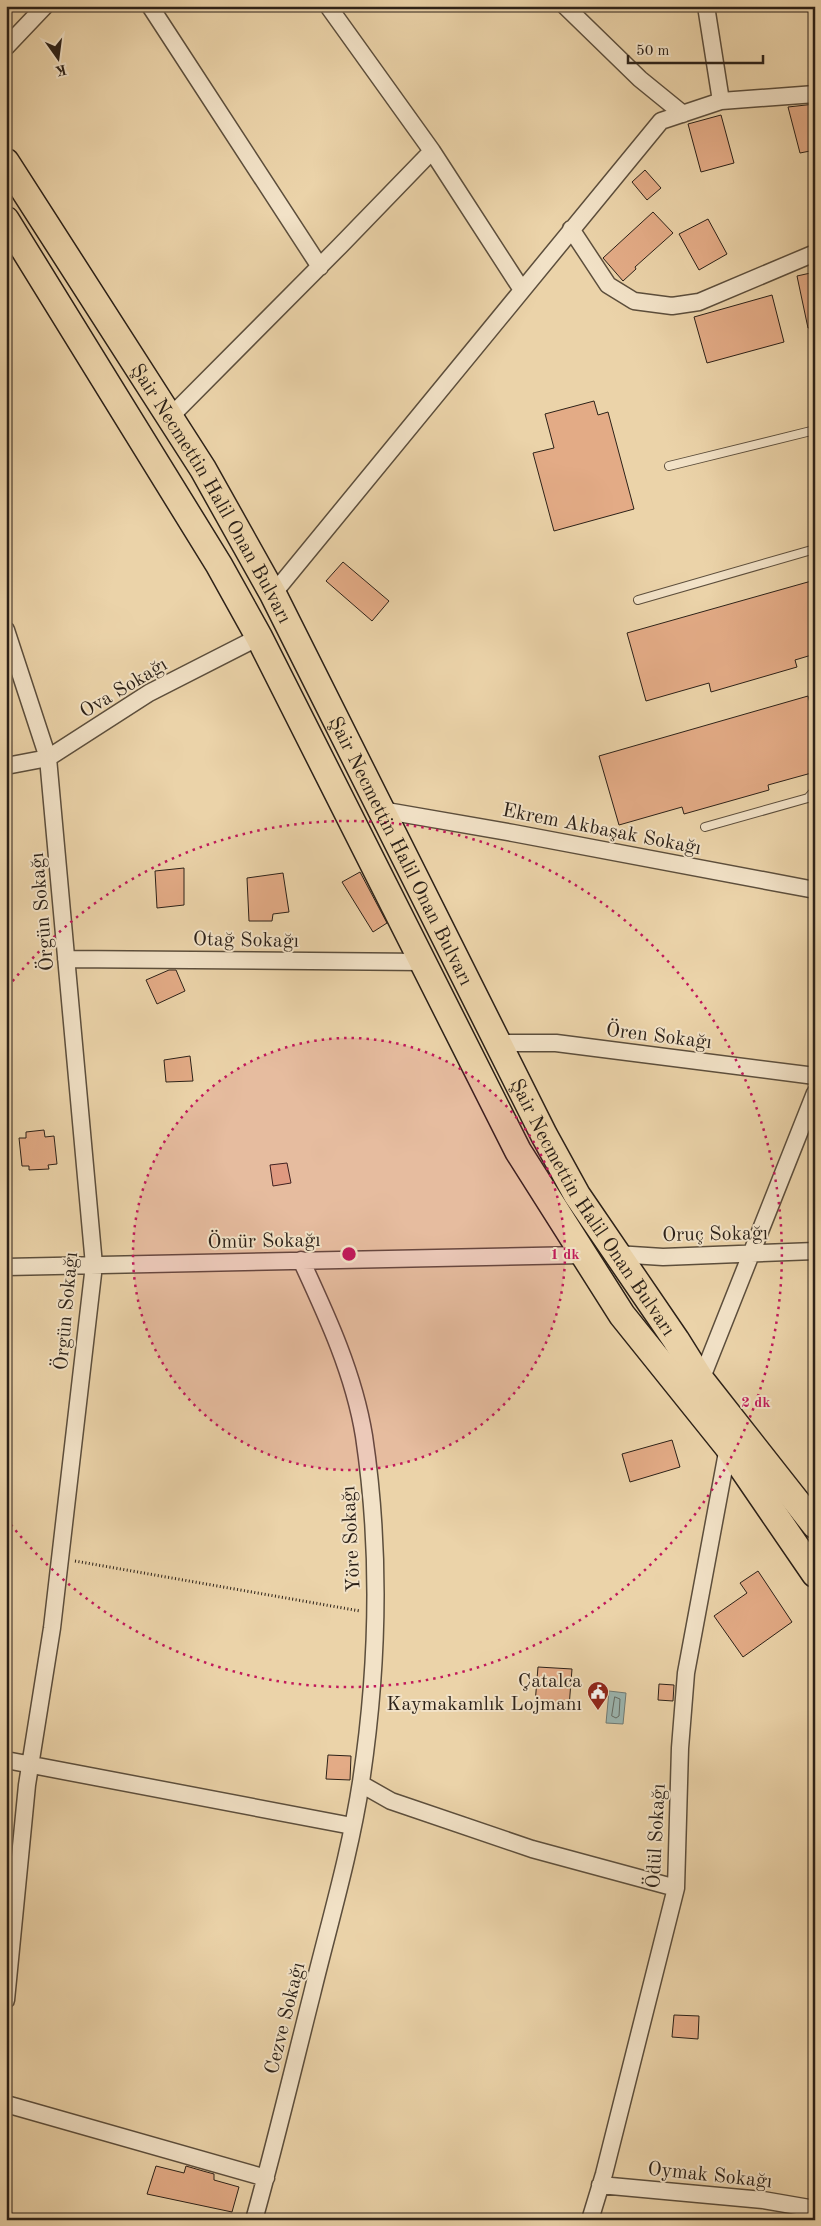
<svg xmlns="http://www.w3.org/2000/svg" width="821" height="2226" font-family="'Old Standard TT',serif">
<rect width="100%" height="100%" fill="#ebd3a9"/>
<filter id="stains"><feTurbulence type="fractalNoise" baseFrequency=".004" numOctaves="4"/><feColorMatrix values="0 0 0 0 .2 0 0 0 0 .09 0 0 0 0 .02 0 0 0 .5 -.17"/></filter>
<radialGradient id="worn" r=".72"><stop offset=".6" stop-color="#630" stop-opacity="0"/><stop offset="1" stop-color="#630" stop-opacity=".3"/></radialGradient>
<path fill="#9bb6b1" stroke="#6f7a74" d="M609,1691L626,1693L623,1724L606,1723Z"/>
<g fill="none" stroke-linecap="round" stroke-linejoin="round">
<path stroke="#646c64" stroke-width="1" d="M615,1697L620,1699L619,1716L616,1718L612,1716Z"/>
</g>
<path fill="#e3ab86" stroke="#2c2118" d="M815,104V150L800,153L788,107Z
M721,115L734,163L701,172L688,124Z
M645,170L661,188L647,200L632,182Z
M653,212L673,233L635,267L636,269L623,281L603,258Z
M708,219L727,254L699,270L679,234Z
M815,272V327L808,328L797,276Z
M772,295L784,342L707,363L694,317Z
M594,401L598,415L608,412L634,509L554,531L533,453L554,448L545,414Z
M343,562L389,601L372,621L326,581Z
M815,580V654L795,660L797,667L711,692L709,683L646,701L627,633Z
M808,696L815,720V772L768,785L769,790L684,814L682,807L619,825L599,756Z
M184,868V905L157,908L155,871Z
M360,872L387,923L373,932L342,882Z
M283,873L289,912L273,914L272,921H249L247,878Z
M169,970H176L185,991L157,1004L146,980Z
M190,1056L193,1081L166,1082L164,1060Z
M44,1130L45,1137L54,1136L57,1164L48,1165L49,1169L29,1170V1166H22L19,1138H26V1132Z
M287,1163L291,1183L273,1186L270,1165Z
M672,1440L680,1467L630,1482L622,1454Z
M758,1571L792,1622L743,1657L714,1616L747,1593L740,1583Z
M538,1667L572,1669L569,1707L535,1704Z
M659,1684L674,1685L673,1701L658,1700Z
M328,1755L351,1756L350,1780L326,1779Z
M674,2015L699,2016L698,2039L672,2037Z
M156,2166L184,2173L186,2166L203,2171L214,2174V2180L239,2187L232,2212L147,2194Z"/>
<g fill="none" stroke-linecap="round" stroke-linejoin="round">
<g stroke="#5c4e3c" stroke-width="10">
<path id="service" d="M669,466L815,430
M638,600L815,549
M705,827L808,798L815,790"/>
</g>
<g stroke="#5c4e3c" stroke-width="19">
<path id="minor" d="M150,6L320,267
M328,6L432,151L522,290
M565,6L640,79L683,114
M706,6L721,101
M6,47L45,6
M571,229L608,285L634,301L672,306L699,302L815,253
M170,417L340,246L432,151
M273,594L661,121L721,101L815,94
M6,630L48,758L94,1265L52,1628L27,1785L6,2000
M6,766L48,758L149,693L259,637
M381,810L513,833L815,890
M66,959L425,962
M498,1043H556L815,1076
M616,1254L663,1257L815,1251
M6,1267L583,1255
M701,1380L815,1093
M6,1760L352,1826
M361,1784L391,1801L532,1849L676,1888
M6,2104L266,2178
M600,2185L763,2200L815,2209
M254,2220C275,2145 293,2069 312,1994C329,1924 350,1854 361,1782C378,1669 381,1550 364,1436C354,1374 327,1316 301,1260
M590,2220L604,2174L676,1888L680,1748L686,1673L728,1447"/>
</g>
<g stroke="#2c2118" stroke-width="29">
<g id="primary">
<path id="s1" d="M6,162L203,469L273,594L544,1135L577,1195L676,1340L701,1380L815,1525"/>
<path d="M6,220L219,565L259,637L518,1151L622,1315L728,1447L815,1574"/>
</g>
</g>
<path stroke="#2c2118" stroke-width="3" stroke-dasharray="1 2.5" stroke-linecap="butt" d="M75,1561L360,1611"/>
<use href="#service" stroke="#f2e2c7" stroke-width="8"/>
<use href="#minor" stroke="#f2e2c7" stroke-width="16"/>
<use href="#primary" stroke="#ebd3a9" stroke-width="26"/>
</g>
<circle cx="349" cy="1254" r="216" fill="#c2185b" fill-opacity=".12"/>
<g fill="none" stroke="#c2185b" stroke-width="2.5" stroke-dasharray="2.5 5">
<circle cx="349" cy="1254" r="216"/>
<path d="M8 987A433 433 0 1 1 8 1521"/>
</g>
<defs>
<g id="civic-pin" transform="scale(1.125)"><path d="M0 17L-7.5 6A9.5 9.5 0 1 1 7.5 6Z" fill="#8f2418" stroke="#f2e2c7"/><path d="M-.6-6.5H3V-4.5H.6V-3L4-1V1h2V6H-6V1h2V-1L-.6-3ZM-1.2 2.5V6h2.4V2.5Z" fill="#fff"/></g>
</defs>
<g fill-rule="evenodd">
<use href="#civic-pin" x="598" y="1692"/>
</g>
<g text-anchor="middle" stroke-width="4" stroke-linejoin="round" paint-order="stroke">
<g font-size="20" fill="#2c2118" stroke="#f2e2c7">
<text dy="7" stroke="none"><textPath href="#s1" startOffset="390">Şair Necmettin Halil Onan Bulvarı</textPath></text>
<text transform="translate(123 687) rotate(-31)" y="7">Ova Sokağı</text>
<text transform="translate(602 828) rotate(11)" y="7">Ekrem Akbaşak Sokağı</text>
<text dy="7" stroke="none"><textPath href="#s1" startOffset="795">Şair Necmettin Halil Onan Bulvarı</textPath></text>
<text transform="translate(41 912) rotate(-95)" y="7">Örgün Sokağı</text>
<text transform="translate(246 939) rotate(1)" y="7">Otağ Sokağı</text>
<text transform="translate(659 1035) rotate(7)" y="7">Ören Sokağı</text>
<text dy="7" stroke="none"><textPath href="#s1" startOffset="1200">Şair Necmettin Halil Onan Bulvarı</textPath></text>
<text transform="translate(715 1233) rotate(-1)" y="7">Oruç Sokağı</text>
<text transform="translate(264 1240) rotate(-1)" y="7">Ömür Sokağı</text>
<text transform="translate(65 1311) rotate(-85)" y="7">Örgün Sokağı</text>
<text transform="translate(350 1539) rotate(-93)" y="7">Yöre Sokağı</text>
<text transform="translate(655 1836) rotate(-87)" y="7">Ödül Sokağı</text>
<text transform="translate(284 2018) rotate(-76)" y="7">Cezve Sokağı</text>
<text transform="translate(710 2174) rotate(6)" y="7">Oymak Sokağı</text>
</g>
<g font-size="20" fill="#2c2118" stroke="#f2e2c7" text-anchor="end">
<text x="582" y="1687">Çatalca<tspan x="582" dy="23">Kaymakamlık Lojmanı</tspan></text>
</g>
</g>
<circle cx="349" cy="1254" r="8" fill="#c2185b" stroke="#f2e2c7" stroke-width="2.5"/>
<g font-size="15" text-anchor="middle" font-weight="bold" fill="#c2185b" stroke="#f2e2c7" stroke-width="4" stroke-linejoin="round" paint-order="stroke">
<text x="565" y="1259">1 dk</text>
<text x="756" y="1407">2 dk</text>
</g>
<rect width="821" height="2226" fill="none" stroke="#ebd3a9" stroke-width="25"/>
<rect x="8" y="8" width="806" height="2211" fill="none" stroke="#2c2118" stroke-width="2.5"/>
<rect x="12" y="12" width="796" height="2201" fill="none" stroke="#2c2118"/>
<g transform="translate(58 58) rotate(166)" stroke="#f2e2c7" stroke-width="4" paint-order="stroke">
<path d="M0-4L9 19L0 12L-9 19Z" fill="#2c2118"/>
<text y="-8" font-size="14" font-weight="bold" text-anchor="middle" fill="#2c2118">K</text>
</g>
<path d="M628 55v8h135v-8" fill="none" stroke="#2c2118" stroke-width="2.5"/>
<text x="636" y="55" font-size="15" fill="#2c2118" stroke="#f2e2c7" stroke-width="4" paint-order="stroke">50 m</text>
<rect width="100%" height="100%" filter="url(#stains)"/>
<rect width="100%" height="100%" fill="url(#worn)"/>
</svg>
